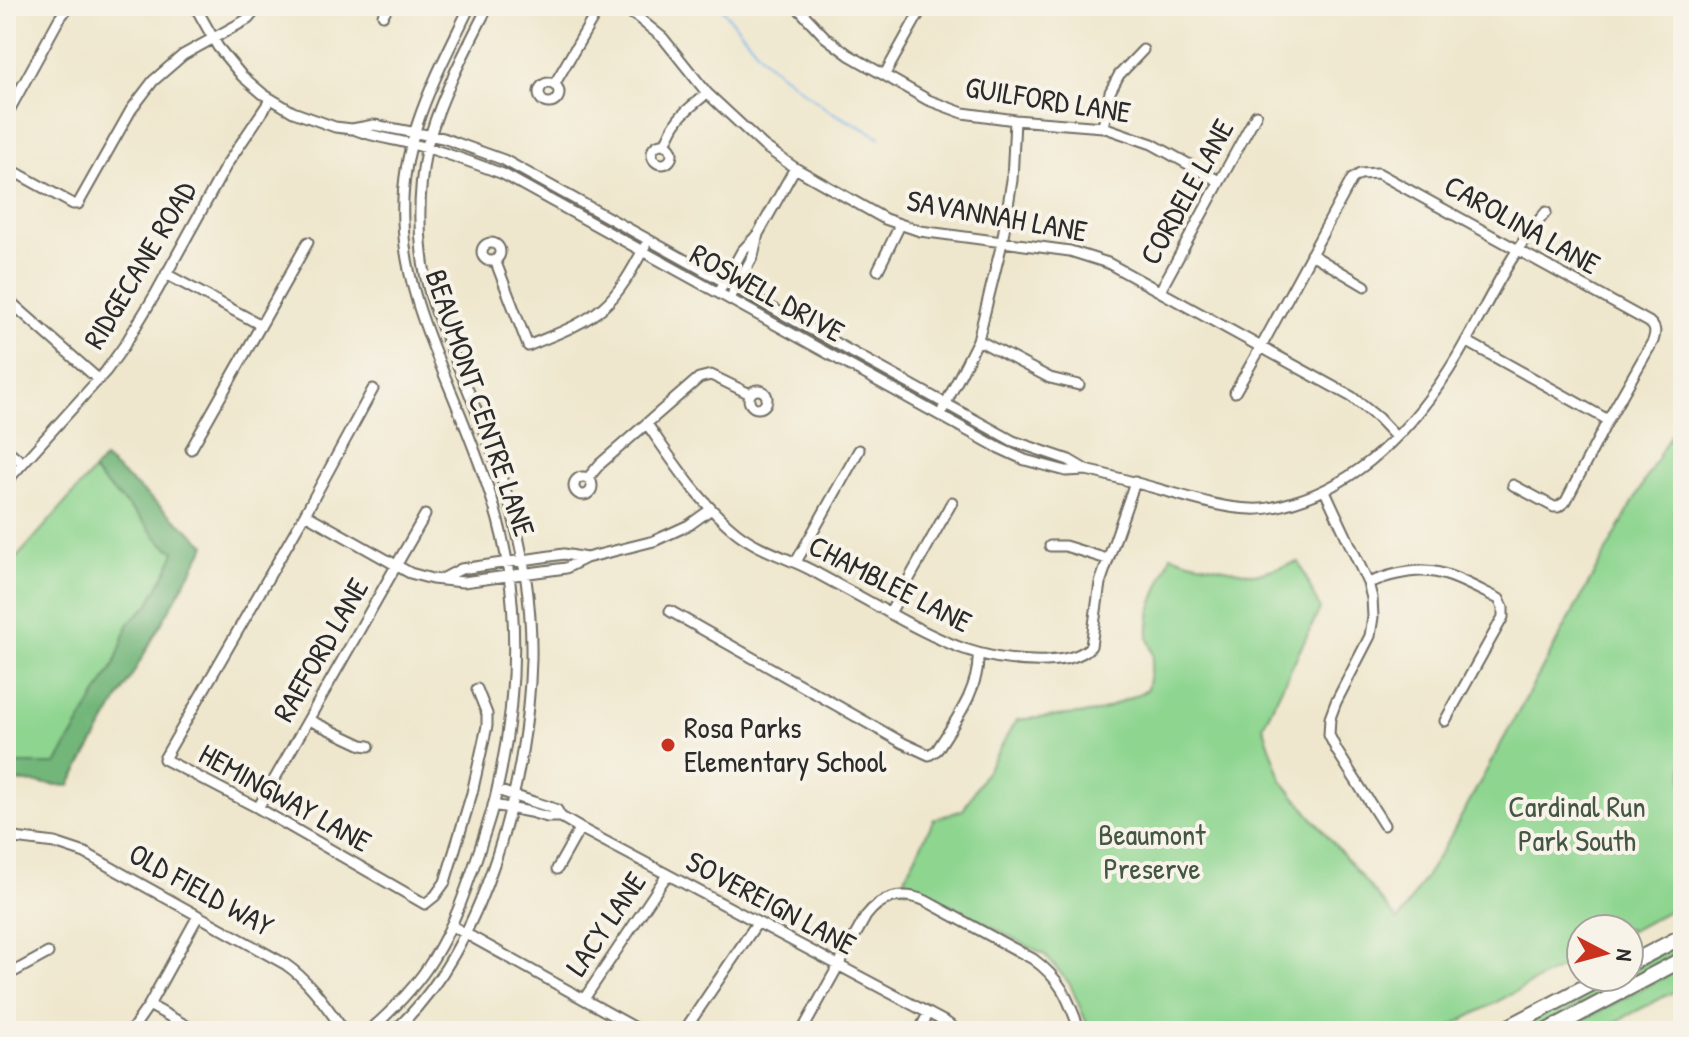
<svg xmlns="http://www.w3.org/2000/svg" width="1689" height="1037" font-family="'Patrick Hand',sans-serif">
<rect width="100%" height="100%" fill="#f7f3e8"/>
<filter id="ink" filterUnits="userSpaceOnUse"><feTurbulence type="fractalNoise" baseFrequency=".0125" numOctaves="2"/><feDisplacementMap in="SourceGraphic" scale="16" xChannelSelector="R" yChannelSelector="G"/><feConvolveMatrix kernelMatrix="1 2 1 2 8 2 1 2 1" color-interpolation-filters="sRGB"/></filter>
<filter id="wash" filterUnits="userSpaceOnUse"><feTurbulence type="fractalNoise" baseFrequency=".006" numOctaves="4" result="noise"/><feDisplacementMap in="SourceGraphic" scale="32" xChannelSelector="R" yChannelSelector="G"/><feGaussianBlur stdDeviation="1.8" result="paint"/><feColorMatrix in="noise" values="0 0 0 0 0 0 0 0 0 0 0 0 0 0 0 0 0 1.4 0 .05"/><feComposite in="paint" operator="in"/></filter>
<g filter="url(#wash)">
<rect width="100%" height="100%" fill="#efe7cd"/>
<path fill="#8ed590" stroke="#5c805e" stroke-width="2" d="M1683,411V903L1629,932V929H1581V957L1442,1031H1090L1070,984L1045,955L922,890L900,888L934,819L963,810L1017,720L1098,712L1147,690L1153,656L1148,637L1151,608L1171,555L1189,561L1255,574L1299,562L1320,609L1263,726L1282,781L1398,921L1450,837Z
M104,459L206,545L69,786L6,780V570Z
M1683,941V951L1531,1031H1512L1615,977H1629V970Z
M1683,967V987L1598,1031H1561Z"/>
<path fill="#72b67a" stroke="#4e7052" stroke-width="2" d="M104,459L206,545L69,786L6,780V764H56L115,663L129,622L148,605L168,569L175,551C160,546 151,529 139,517C123,502 108,488 93,471Z"/>
<g fill="none" stroke-linecap="round" stroke-linejoin="round">
<path stroke="#78b4ea" stroke-width="2" d="M720,6L767,63L828,110L880,137"/>
</g>
</g>
<g filter="url(#ink)">
<g fill="none" stroke-linecap="round" stroke-linejoin="round">
<g stroke="#706d64" stroke-width="13">
<path id="minor" d="M195,6L218,47L242,76L263,94L293,112L335,127L352,129L374,125L443,138L504,160L1013,441L1069,460L1086,470C1112,476 1137,483 1162,490C1191,498 1221,508 1251,509C1265,510 1280,506 1293,502C1365,481 1419,420 1457,357C1486,308 1508,255 1546,212
M618,6L636,16L663,38L707,93L764,146L795,168L885,219L920,231L1070,251L1108,263L1352,397L1378,418L1395,436
M796,6L825,37L849,55L928,100L963,113L1015,120L1103,127L1152,144L1219,181
M383,15L388,6
M885,74L923,6
M539 93a10 10 0 1 1 20 0a10 10 0 1 1-20 0Z
M554,85L600,6
M6,116L59,19L69,6
M1103,127L1110,92L1119,75L1143,50
M356,130C374,137 392,139 412,144C443,151 473,163 503,174L999,448L1025,460L1066,471L1086,470
M652 154a10 10 0 1 1 20 0a10 10 0 1 1-20 0Z
M665,145C676,116 684,113 707,93
M6,167L73,204H78L131,110L153,81L183,55L248,19L259,6
M482 252a9 9 0 1 1 18 0a9 9 0 1 1-18 0Z
M1311,254L1365,286
M495,260L528,346C553,335 581,326 602,308C620,293 634,267 645,246
M878,270L900,225
M166,274L261,325
M722,287L742,251L758,234L795,168
M1160,291L1256,115
M733,293L753,256L758,234
M6,298L98,379
M978,340L1050,378L1079,385
M1466,341L1608,420
M373,389L305,514L164,759L258,808L425,904L435,896L445,882L472,793L487,726V714L477,689
M749 399a9 9 0 1 1 18 0a9 9 0 1 1-18 0Z
M1235,392L1261,347L1352,179L1360,174L1378,173L1649,322C1656,328 1656,332 1653,341L1608,420L1566,501L1558,507H1554L1513,485
M943,409L978,340L1002,243L1012,180L1015,120
M647,424C674,463 699,502 736,532C759,550 786,557 811,570C838,585 865,599 891,614C943,643 984,663 1046,661C1061,660 1080,658 1091,646L1100,583L1135,482
M6,449L23,463
M191,449L308,242
M574 486a9 9 0 1 1 18 0a9 9 0 1 1-18 0Z
M588,478L600,464L699,378L711,375L750,394
M6,482L106,371L124,346L156,293L227,164L271,99
M1325,491L1368,583L1372,598L1373,617L1370,636L1336,702L1330,718L1329,735L1337,751L1384,825
M305,514L410,573L432,579L463,582L566,568L586,558L654,541L689,525L710,510
M1050,546H1065L1107,559
M796,562L859,450
M442,579L461,569L564,554L586,558
M1368,583C1429,560 1444,572 1499,599L1503,607V617L1445,721
M670,611L903,743L929,755L937,750C955,721 980,689 978,654
M890,613L952,502
M309,720L362,745L369,746
M497,790L552,808L557,810L561,817L580,828L947,1023L958,1031
M493,805L530,812L547,817H561
M258,808L425,515
M6,837L55,843L85,853L285,964C311,982 326,1006 344,1031
M557,869L580,828
M452,926L641,1031
M6,976L48,953
M584,999L667,875
M149,1005L196,1031
M131,1031L149,1005L198,916
M369,1031C394,1009 416,987 433,959C455,924 467,887 480,848C486,829 493,810 497,790C518,697 522,595 493,503C480,461 463,420 446,379C425,328 405,278 403,222C399,140 436,77 470,6
M394,1031C486,947 528,780 531,659C532,602 522,541 504,486C490,442 472,399 454,356C440,323 425,289 422,253C418,219 420,183 426,150C428,140 432,131 435,121C449,81 469,44 488,6
M684,1031L757,923
M802,1031L866,916C881,896 903,891 926,901L1033,959C1062,980 1068,999 1080,1031
M919,1031L928,1014"/>
</g>
<g stroke="#706d64" stroke-width="18">
<path id="highway" d="M1629,964L1683,936
M1501,1031L1604,977
M1547,1031L1683,959"/>
</g>
<use href="#minor" stroke="#fff" stroke-width="9"/>
<use href="#highway" stroke="#fff" stroke-width="14"/>
</g>
</g>
<circle fill="#c8321e" stroke="#f7f3e8" stroke-width="3" cx="668" cy="745" r="8"/>
<g text-anchor="middle" stroke-width="8" stroke-linejoin="round" paint-order="stroke">
<g font-size="30" fill="#2b2b2b" stroke="#f7f3e8">
<text transform="translate(1048 100) rotate(9)" y="10">GUILFORD LANE</text>
<text transform="translate(1187 192) rotate(-61)" y="10">CORDELE LANE</text>
<text transform="translate(997 216) rotate(10)" y="10">SAVANNAH LANE</text>
<text transform="translate(1522 225) rotate(29)" y="10">CAROLINA LANE</text>
<text transform="translate(140 265) rotate(-59)" y="10">RIDGECANE ROAD</text>
<text transform="translate(767 293) rotate(29)" y="10">ROSWELL DRIVE</text>
<text transform="translate(480 403) rotate(71)" y="10">BEAUMONT CENTRE LANE</text>
<text transform="translate(890 584) rotate(27)" y="10">CHAMBLEE LANE</text>
<text transform="translate(321 650) rotate(-60)" y="10">RAEFORD LANE</text>
<text transform="translate(285 798) rotate(29)" y="10">HEMINGWAY LANE</text>
<text transform="translate(201 890) rotate(29)" y="10">OLD FIELD WAY</text>
<text transform="translate(771 903) rotate(28)" y="10">SOVEREIGN LANE</text>
<text transform="translate(606 924) rotate(-56)" y="10">LACY LANE</text>
</g>
<g font-size="30" fill="#2b2b2b" stroke="#f7f3e8" text-anchor="start">
<text x="684" y="738">Rosa Parks<tspan x="684" dy="34">Elementary School</tspan></text>
</g>
<g font-size="30" fill="#445644" stroke="#f7f3e8">
<text x="1577" y="817">Cardinal Run<tspan x="1577" dy="34">Park South</tspan></text>
<text x="1152" y="845">Beaumont<tspan x="1152" dy="34">Preserve</tspan></text>
</g>
</g>
<rect width="1689" height="1037" fill="none" stroke="#f7f3e8" stroke-width="32"/>
<g transform="translate(1605 953) rotate(96)"><circle r="38" fill="#f7f3e8" stroke="#a5a39c" stroke-width="2"/>
<path d="M0-6L14 30L0 20L-14 30Z" fill="#c8321e"/>
<text y="-12" font-size="22" font-weight="bold" text-anchor="middle" fill="#2b2b2b">N</text>
</g>
</svg>
